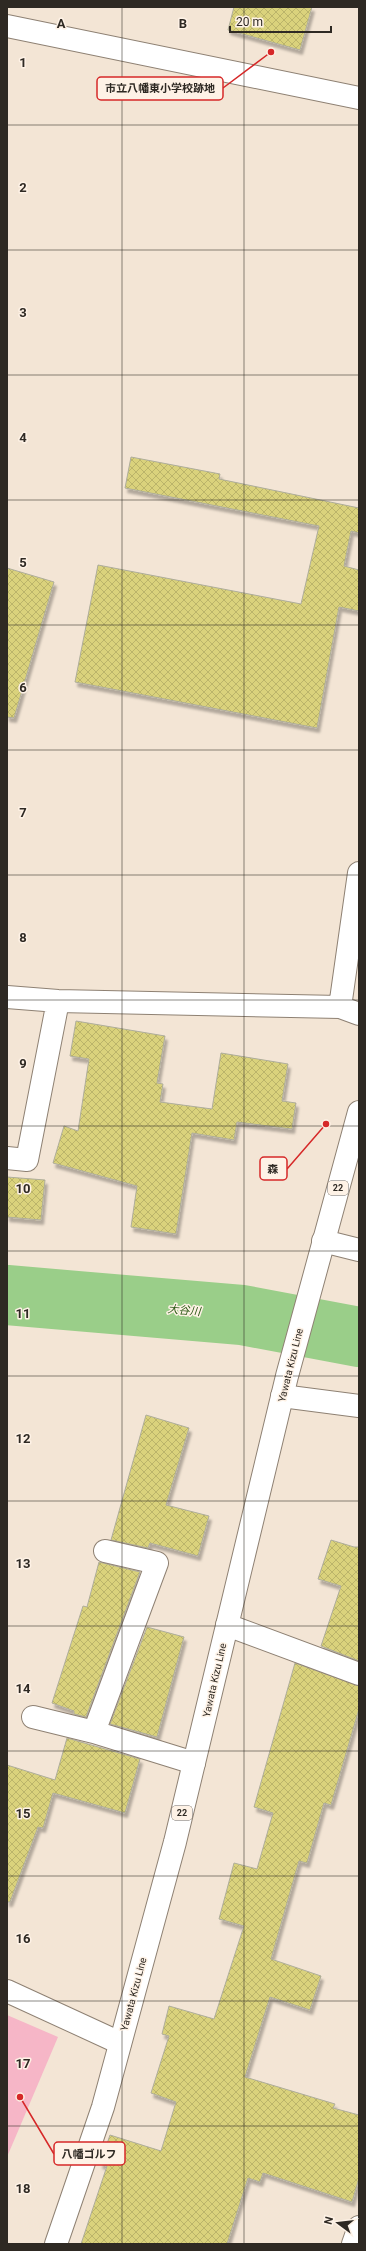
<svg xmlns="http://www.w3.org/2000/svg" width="366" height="2251" font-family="Roboto,'Noto Sans JP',sans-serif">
<defs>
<pattern id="building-cross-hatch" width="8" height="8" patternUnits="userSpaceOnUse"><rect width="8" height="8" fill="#dad27b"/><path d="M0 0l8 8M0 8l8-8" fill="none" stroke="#bbb46a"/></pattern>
<filter id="shadow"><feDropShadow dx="2.5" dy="4.5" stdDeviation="1" flood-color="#0004"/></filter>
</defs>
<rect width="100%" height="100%" fill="#f3e5d5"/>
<path fill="#f6b6c7" d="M7,2015L58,2037L7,2157Z"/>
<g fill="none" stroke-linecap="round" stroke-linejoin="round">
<path stroke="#9ace89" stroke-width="60" d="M7,1295L242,1315L359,1337"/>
</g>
<path fill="url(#building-cross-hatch)" stroke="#aead9b" filter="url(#shadow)" d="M234,7H312L300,50L228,30Z
M131,457L220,474L219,479L359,508V533L351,531L344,566L359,570V611L339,607L317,728L75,682L98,565L301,604L319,526L125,488Z
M7,568L54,582L14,718L7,717Z
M76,1021L165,1036L157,1083L163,1084L160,1102L212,1109L221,1053L288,1064L282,1101L296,1103L292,1129L237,1122L234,1140L192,1133L176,1234L131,1227L137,1186L53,1163L64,1126L78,1131L89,1059L70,1056Z
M7,1177L45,1180L41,1220L7,1217Z
M146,1415L189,1428L166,1505L209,1516L198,1556L150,1543L148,1548L111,1540Z
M331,1540L354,1547H359V1661L321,1646L341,1586L318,1579Z
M99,1562L140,1572L86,1717L74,1714V1711L52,1703L83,1606L87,1607Z
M147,1627L184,1637L157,1737L110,1724Z
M295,1663L359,1686V1709L331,1805L324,1803L307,1863L299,1861L271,1959L321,1976L310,2010L270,1997L245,2077L335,2104L333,2108L359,2115V2178L352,2202L263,2173L260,2182L248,2178L227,2244H81L107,2166L100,2164L110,2135L161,2151L176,2102L151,2093L169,2036L162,2034L169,2006L214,2019L244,1926L219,1919L234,1863L257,1869L273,1813L254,1807Z
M67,1738L140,1759L125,1813L53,1793L43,1828L38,1827L10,1902H7V1765L55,1780Z"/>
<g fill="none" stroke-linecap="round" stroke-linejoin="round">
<g stroke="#8e8173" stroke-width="24">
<path id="street" d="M7,26L359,98
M7,997L58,1001L340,1007L359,1014
M340,1007L359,873
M7,1158L27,1160L58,1001
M323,1241L359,1250
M282,1396L359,1406
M227,1625L359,1674
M33,1717L94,1732L194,1763
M94,1732L157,1563L105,1551
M7,1991L120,2043
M353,2244L359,2227"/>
</g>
<g stroke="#8e8173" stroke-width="24">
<path id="primary" d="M56,2244L103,2107L175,1842L287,1376L359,1112"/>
</g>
<use href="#street" stroke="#fff" stroke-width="22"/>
<use href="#primary" stroke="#fff" stroke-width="22"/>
</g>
<path fill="none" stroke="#2e2923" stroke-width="1" stroke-opacity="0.55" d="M122,7V2244M244,7V2244M7,125H359M7,250H359M7,375H359M7,500H359M7,625H359M7,750H359M7,875H359M7,1000H359M7,1126H359M7,1251H359M7,1376H359M7,1501H359M7,1626H359M7,1751H359M7,1876H359M7,2001H359M7,2126H359"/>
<g text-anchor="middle" stroke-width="3" stroke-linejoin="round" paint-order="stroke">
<g fill="#fef2e6" stroke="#6c655e" stroke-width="1">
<rect x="328" y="1181" width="20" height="14" rx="3"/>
<rect x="172" y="1806" width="20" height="14" rx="3"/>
</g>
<g font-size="9" font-weight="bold" fill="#2e2923">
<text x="338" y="1191">22</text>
<text x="182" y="1816">22</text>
</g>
<g font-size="10" fill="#2e2923" stroke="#fef2e6">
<text transform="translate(290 1365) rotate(-76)" y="4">Yawata Kizu Line</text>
<text transform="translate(214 1680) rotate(-77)" y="4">Yawata Kizu Line</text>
<text transform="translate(133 1994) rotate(-75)" y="4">Yawata Kizu Line</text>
</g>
<g font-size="11" font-style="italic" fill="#285713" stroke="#fef2e6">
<text transform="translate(184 1310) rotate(5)" y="4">大谷川</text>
</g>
</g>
<g font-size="13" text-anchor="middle" font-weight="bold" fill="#2e2923" stroke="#fef2e6" stroke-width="3" stroke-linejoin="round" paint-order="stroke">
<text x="61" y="28">A</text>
<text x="183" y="28">B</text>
<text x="23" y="67">1</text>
<text x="23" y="192">2</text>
<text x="23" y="317">3</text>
<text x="23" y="442">4</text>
<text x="23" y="567">5</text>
<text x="23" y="692">6</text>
<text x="23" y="817">7</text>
<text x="23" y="942">8</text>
<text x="23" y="1068">9</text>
<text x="23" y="1193">10</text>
<text x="23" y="1318">11</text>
<text x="23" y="1443">12</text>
<text x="23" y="1568">13</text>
<text x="23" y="1693">14</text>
<text x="23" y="1818">15</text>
<text x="23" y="1943">16</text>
<text x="23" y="2068">17</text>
<text x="23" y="2193">18</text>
</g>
<path fill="none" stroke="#d62828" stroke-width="1.5" d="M271 52L223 88M326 1124L287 1169M20 2097L54 2154"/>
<g fill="#d62828" stroke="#fef2e6" stroke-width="1.5">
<circle cx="271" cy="52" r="4"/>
<circle cx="326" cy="1124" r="4"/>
<circle cx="20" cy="2097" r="4"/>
</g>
<g fill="#fef2e6" stroke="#d62828" stroke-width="1.5">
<rect x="97" y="77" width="126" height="23" rx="4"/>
<rect x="260" y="1157" width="27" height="23" rx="4"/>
<rect x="54" y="2142" width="71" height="23" rx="4"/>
</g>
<g font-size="11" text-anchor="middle" font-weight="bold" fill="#2e2923">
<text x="160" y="92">市立八幡東小学校跡地</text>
<text x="273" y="1173">森</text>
<text x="89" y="2158">八幡ゴルフ</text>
</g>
<rect width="366" height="2251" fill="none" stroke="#2e2923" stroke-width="16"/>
<g transform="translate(338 2223) rotate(285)" stroke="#fef2e6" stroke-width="3" paint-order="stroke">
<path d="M0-3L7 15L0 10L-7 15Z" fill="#2e2923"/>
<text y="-6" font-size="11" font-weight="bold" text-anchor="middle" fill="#2e2923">N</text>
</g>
<path d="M230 26v6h101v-6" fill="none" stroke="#2e2923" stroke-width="2"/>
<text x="236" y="26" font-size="12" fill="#2e2923" stroke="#fef2e6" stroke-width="3" paint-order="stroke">20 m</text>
</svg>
